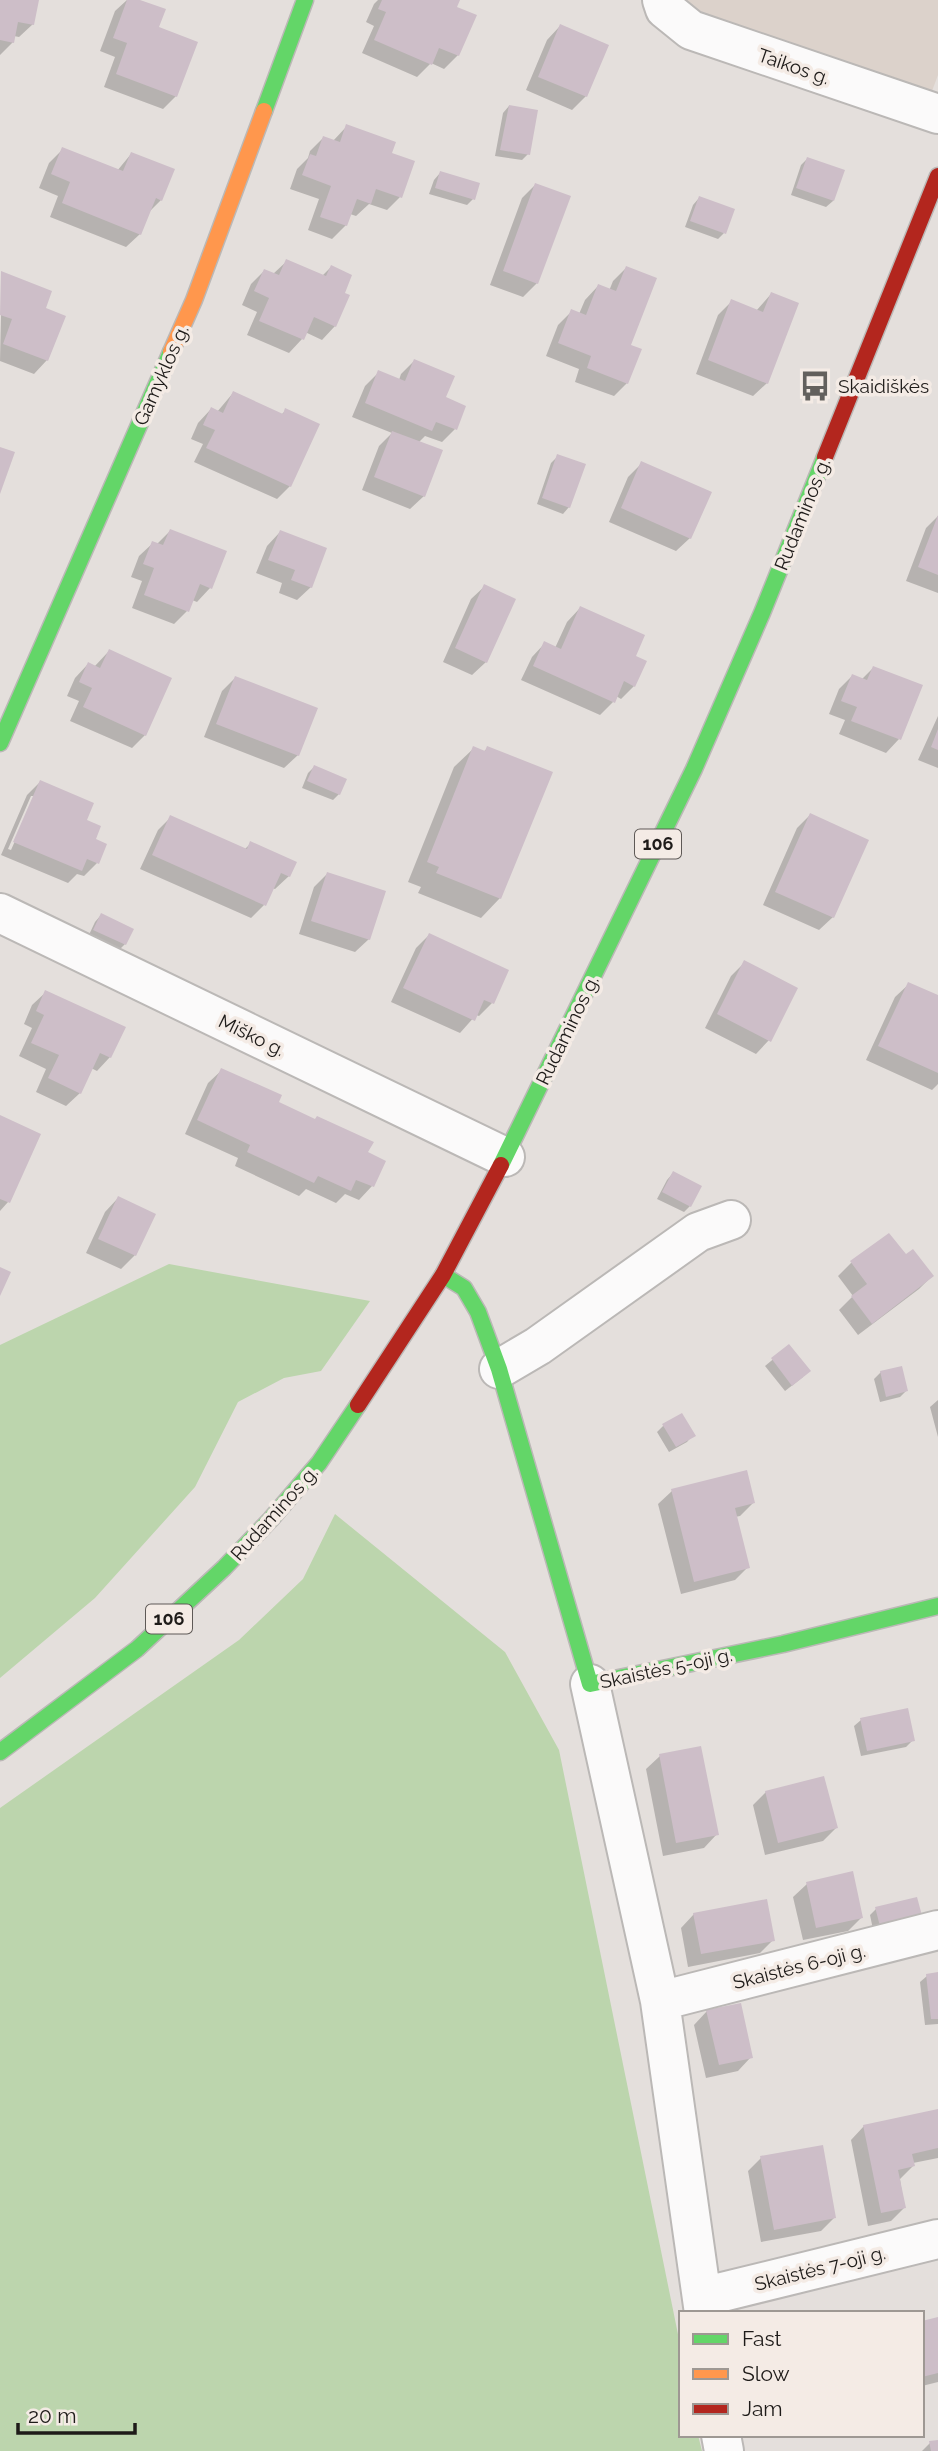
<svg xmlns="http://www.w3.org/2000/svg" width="938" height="2451" font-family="Raleway,sans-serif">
<rect width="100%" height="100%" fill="#e4dfdc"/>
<path fill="#dcd2cb" d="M678,0H938V75L932,91L691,17Z"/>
<path fill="#bcd5ad" d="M169,1264L370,1301L321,1371L284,1378L238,1402L195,1487L95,1598L0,1678V1345Z
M335,1514L505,1652L559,1750L681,2349V2435H698L702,2451H0V1808L239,1640L303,1579Z"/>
<path fill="#0003" fill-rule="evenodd" d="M0,0H30L33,24L19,37L14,36L13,42L0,55Z
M127,0H134L176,96L163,109L104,87L115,57L100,51L115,11Z
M378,0H458L455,8L458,55L444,69L431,63L417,77L362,53L374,26L366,22L374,4Z
M560,26L586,96L572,110L526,90L547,40Z
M509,106L528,154L522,160L495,156L503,113Z
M347,126L390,154L400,197L387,210L369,204L356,216L350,214L346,225L332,239L308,230L319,199L290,189L297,169L308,158L310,151L323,138L333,141Z
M62,150L117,171L131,154L161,200L148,213L140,234L126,247L50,217L58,196L39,188L49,163Z
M807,159L843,171L833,201L826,207L791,195L801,165Z
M440,173L473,199L467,205L429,194L434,180Z
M535,185L537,283L523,297L490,285L522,198Z
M699,198L724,233L718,239L685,227L693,205Z
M287,261L322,276L331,267L335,326L322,340L305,332L302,339L289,353L247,335L257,312L242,305L251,284L264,271L273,274Z
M626,268L627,383L614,396L575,382L579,369L546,356L558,325L572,311L579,314L585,300L598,286L609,291L613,281Z
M2,273L44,309L47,360L34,374L0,361Z
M771,294L767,383L753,396L696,374L718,315L732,301L756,311Z
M414,361L444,398L455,429L442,442L425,436L418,443L424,496L410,509L362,490L379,446L392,433L352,417L365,386L379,372L399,380L401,374Z
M233,393L281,415L286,410L290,486L277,499L194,462L203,444L191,439L198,423L211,409L217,412Z
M558,456L569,507L563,514L537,504L551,463Z
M642,463L690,538L676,551L609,522L628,477Z
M938,516V593L906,581L926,528Z
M170,531L225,552L210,588L197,602L192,600L187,611L174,624L132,608L142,581L131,577L139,556L153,543L157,544Z
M280,532L311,587L297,600L279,593L282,583L256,573L267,546Z
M485,586L486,662L472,675L443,662L471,599Z
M580,608L633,657L634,686L621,699L616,696L613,702L600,715L521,680L532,657L545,643L555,648L567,622Z
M109,651L145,735L132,748L70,721L79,701L67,696L75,678L88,664L94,667Z
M873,668L899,739L886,753L839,734L845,720L829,714L839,689L852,676L861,680Z
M235,678L298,755L284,768L204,737L222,691Z
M938,716V768L918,760Z
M474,748L483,752L488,748L500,898L481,918L418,893L421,887L408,882L454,767Z
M314,767L339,794L333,800L302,788L308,773Z
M40,782L85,821L93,840L97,863L84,876L77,874L68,883L1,855L27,795ZM31,796H35L11,850L8,849Z
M810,815L833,917L819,930L763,905L797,828Z
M171,817L244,850L251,843L289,876L275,889L272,888L264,905L251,918L140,869L158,830Z
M327,874L369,939L355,952L299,934L314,887Z
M101,915L125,944L119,950L88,937L95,922Z
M429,935L492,1003L479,1016L476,1015L460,1033L391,1002L416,948Z
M744,963L769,1040L756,1054L705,1028L731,976Z
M909,984L938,997V1084L932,1090L866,1060L895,997Z
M46,992L110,1057L97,1071L91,1068L80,1093L66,1106L36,1092L46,1069L19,1056L32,1028L24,1024L32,1005Z
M222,1070L366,1153L372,1186L359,1200L345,1194L336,1203L306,1189L299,1196L235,1166L238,1158L185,1134L208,1083Z
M0,1117L8,1202L0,1211Z
M673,1173L690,1206L684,1212L657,1199L667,1180Z
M118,1198L135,1255L121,1269L86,1253L105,1212Z
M905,1257L932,1276L919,1289L858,1335L839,1310L853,1296L838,1276L851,1263Z
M789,1346L803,1377L785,1391L765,1366Z
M881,1372L906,1391L900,1397L880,1402L874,1379Z
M938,1400V1437L930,1407Z
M664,1425L693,1435L687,1442L669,1452L657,1432Z
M672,1491L753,1503L740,1516L735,1517L748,1567L735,1580L681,1594L658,1504Z
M861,1720L913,1740L906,1747L861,1756L854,1726Z
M660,1756L717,1834L704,1848L663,1856L646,1769Z
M766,1792L836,1828L823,1841L765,1855L753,1805Z
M807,1884L862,1917L848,1931L803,1940L793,1897Z
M916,1899L875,1939L870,1915L876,1909Z
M694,1914L773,1940L760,1953L688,1967L681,1928Z
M938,1974V2024L925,2025L920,1982L927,1976Z
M707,2011L751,2057L738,2071L706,2078L694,2025Z
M938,2111V2158L913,2163V2166L900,2179L904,2208L891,2221L868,2226L851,2140L864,2126Z
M761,2158L834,2218L821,2231L761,2242L748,2171Z
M938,2319V2382L922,2386V2323Z
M938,2442V2451H922L930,2443Z"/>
<path fill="#cdbec8" d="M0,0H39L34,25L18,22L14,43L0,40Z
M127,0H140L166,9L159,27L198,42L177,97L116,74L127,43L113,38Z
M382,0H460L457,7L477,15L459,56L439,48L432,65L374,40L386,12L378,9Z
M560,24L609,45L587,97L538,77Z
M509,105L538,110L530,155L500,150Z
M346,124L396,142L392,153L415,161L402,198L376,189L371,204L357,199L347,226L320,217L331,186L302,175L310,154L316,156L323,136L340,142Z
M62,147L123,171L131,152L175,169L162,201L156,198L141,235L62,203L70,182L51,174Z
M807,157L845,170L834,201L796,188Z
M440,171L480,183L475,200L435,188Z
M535,183L571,196L538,284L503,271Z
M699,196L735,209L726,234L690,221Z
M286,259L326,276L331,265L352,275L345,293L350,295L336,327L314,317L304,340L259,321L269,298L254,291L264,269L279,275Z
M626,266L657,278L631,345L642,349L628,384L587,368L591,356L558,343L571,309L586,315L598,284L616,291Z
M1,271L52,291L46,308L66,316L48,361L3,344L12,319L0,315Z
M771,292L799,303L768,384L708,360L731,299L763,312Z
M414,359L455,376L446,397L466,406L457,430L436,422L432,431L365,403L378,370L405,381Z
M233,391L283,414L285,408L320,424L291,487L206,448L215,430L203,425L211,407L223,413Z
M392,431L443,450L425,497L374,477Z
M0,447L15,452L0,494Z
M557,454L586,464L570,508L542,498Z
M641,461L712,492L691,539L621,508Z
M938,515V575L918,567Z
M170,529L227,551L212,589L200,584L189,612L144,595L154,568L143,564L152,541L163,545Z
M280,530L327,548L312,588L291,580L295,570L268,560Z
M484,584L516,599L487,663L455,648Z
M580,606L645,635L636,656L647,661L635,687L624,681L615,703L533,666L544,641L561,649Z
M109,649L172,678L146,736L83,707L92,688L79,682L88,662L100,668Z
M873,666L923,685L901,740L851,721L857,707L841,701L852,674L867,680Z
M235,676L318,708L299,756L216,724Z
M938,729V750L931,747Z
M473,746L485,751L487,746L553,772L501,899L436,873L439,867L427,862Z
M314,765L347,779L340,795L307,781Z
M40,780L94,803L87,820L101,826L96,839L107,844L99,864L87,859L82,871L13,842Z
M810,813L869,840L834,918L775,892Z
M170,815L247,849L250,841L297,862L290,877L281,873L266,906L152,855Z
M327,872L386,891L370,940L311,921Z
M101,913L134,929L126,945L93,930Z
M429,933L509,970L494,1004L484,1000L475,1021L403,988Z
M744,960L798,988L771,1042L717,1014Z
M908,982L938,995V1073L878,1046Z
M45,990L126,1027L111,1058L100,1053L81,1094L48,1078L59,1055L31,1043L44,1015L36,1011Z
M221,1068L282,1095L279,1102L315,1119L317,1116L374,1142L368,1152L386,1161L374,1187L356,1180L351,1191L318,1176L314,1183L247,1152L250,1145L197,1120Z
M0,1115L41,1134L10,1203L0,1199Z
M673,1171L702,1186L691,1207L662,1192Z
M118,1196L156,1214L136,1256L98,1239Z
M889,1233L906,1254L913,1249L934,1276L872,1324L851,1296L867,1284L850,1261Z
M0,1267L11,1272L0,1296Z
M789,1344L811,1371L792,1386L771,1358Z
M902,1366L908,1391L886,1397L880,1371Z
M682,1413L696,1436L676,1447L662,1424Z
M747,1470L755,1503L735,1508L750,1568L694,1582L671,1489Z
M908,1708L915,1741L867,1751L860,1718Z
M701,1746L719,1835L676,1843L659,1754Z
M824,1776L838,1828L778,1843L765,1791Z
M853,1871L863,1918L816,1928L806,1882Z
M917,1897L924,1923L882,1934L875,1907Z
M767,1899L775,1941L701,1954L693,1913Z
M938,1972V2019H931L926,1974Z
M741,2003L753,2058L719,2065L706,2010Z
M938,2109V2148L912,2154L915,2166L898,2170L906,2208L881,2213L863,2125Z
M823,2145L836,2218L774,2230L760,2156Z
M938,2317V2373L922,2377V2321Z
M938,2440V2451H931L929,2441Z"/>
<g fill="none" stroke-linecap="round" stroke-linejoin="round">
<g stroke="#bbb8b6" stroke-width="42">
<path id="street" d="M662,0L665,9L691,30L938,114
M0,913L505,1157
M499,1369L538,1346L698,1232L731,1220
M590,1684L660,2001L704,2313
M660,2001L938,1930
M702,2297L938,2239
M721,2435L724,2451"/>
</g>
<g stroke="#bbb8b6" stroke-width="19">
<path id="fast" d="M264,111L305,0
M0,743L171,352
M501,1165L694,769L762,613L825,457
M443,1275L464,1288L478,1312L499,1369L590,1684L783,1644L938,1606
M0,1752L137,1649L224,1568L271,1519L319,1463L358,1405"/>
</g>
<g stroke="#bbb8b6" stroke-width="19">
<path id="slow" d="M171,352L194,300L264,111"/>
</g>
<g stroke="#bbb8b6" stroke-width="19">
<path id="jam" d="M825,457L938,176
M358,1405L443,1275L501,1165"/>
</g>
<use href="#street" stroke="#fbfafa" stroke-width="38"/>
<use href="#fast" stroke="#63d668" stroke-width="16"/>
<use href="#slow" stroke="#ff974d" stroke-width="16"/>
<use href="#jam" stroke="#b3261e" stroke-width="16"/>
</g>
<defs>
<g id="bus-bare" transform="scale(2.415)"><path d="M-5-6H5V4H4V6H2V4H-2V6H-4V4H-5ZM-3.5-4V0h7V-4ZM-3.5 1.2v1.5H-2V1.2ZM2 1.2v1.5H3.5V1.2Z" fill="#63605d" stroke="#f4ebe5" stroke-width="2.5" paint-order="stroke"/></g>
</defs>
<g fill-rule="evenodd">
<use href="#bus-bare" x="815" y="386"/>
</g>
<g text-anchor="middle" stroke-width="7" stroke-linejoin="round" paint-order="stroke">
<g fill="#f4ebe5" stroke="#5e5956" stroke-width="2">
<rect x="635" y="829.5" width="46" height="29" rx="5"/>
<rect x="146" y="1604.5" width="46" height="29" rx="5"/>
</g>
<g font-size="18" font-weight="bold" fill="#1e1b19">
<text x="658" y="850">106</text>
<text x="169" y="1625">106</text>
</g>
<g font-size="19" fill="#1e1b19" stroke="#f4ebe5">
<text transform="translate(794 66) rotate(19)" y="7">Taikos g.</text>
<text transform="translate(161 375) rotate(-66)" y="7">Gamyklos g.</text>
<text transform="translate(802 514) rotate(-68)" y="7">Rudaminos g.</text>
<text transform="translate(567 1030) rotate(-64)" y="7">Rudaminos g.</text>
<text transform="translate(252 1035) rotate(26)" y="7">Miško g.</text>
<text transform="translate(274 1513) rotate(-48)" y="7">Rudaminos g.</text>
<text transform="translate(666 1668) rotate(-12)" y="7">Skaistės 5-oji g.</text>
<text transform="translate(799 1966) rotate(-14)" y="7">Skaistės 6-oji g.</text>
<text transform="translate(820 2268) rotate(-14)" y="7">Skaistės 7-oji g.</text>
</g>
<g font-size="19" fill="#1e1b19" stroke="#f4ebe5" text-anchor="start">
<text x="838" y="393">Skaidiškės</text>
</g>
</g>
<rect x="679" y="2311" width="245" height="126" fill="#f4ebe5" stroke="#9e9893" stroke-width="2"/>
<rect x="693" y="2334" width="35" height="10" fill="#63d668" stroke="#9e9893" stroke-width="2"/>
<text x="742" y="2346" font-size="21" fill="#1e1b19">Fast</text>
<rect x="693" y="2369" width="35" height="10" fill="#ff974d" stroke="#9e9893" stroke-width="2"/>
<text x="742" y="2381" font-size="21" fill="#1e1b19">Slow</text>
<rect x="693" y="2404" width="35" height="10" fill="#b3261e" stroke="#9e9893" stroke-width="2"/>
<text x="742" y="2416" font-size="21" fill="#1e1b19">Jam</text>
<path d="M18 2423v10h117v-10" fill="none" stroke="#1e1b19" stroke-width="3.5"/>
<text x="28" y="2423" font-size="21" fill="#1e1b19" stroke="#f4ebe5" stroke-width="5" paint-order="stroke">20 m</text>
</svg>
